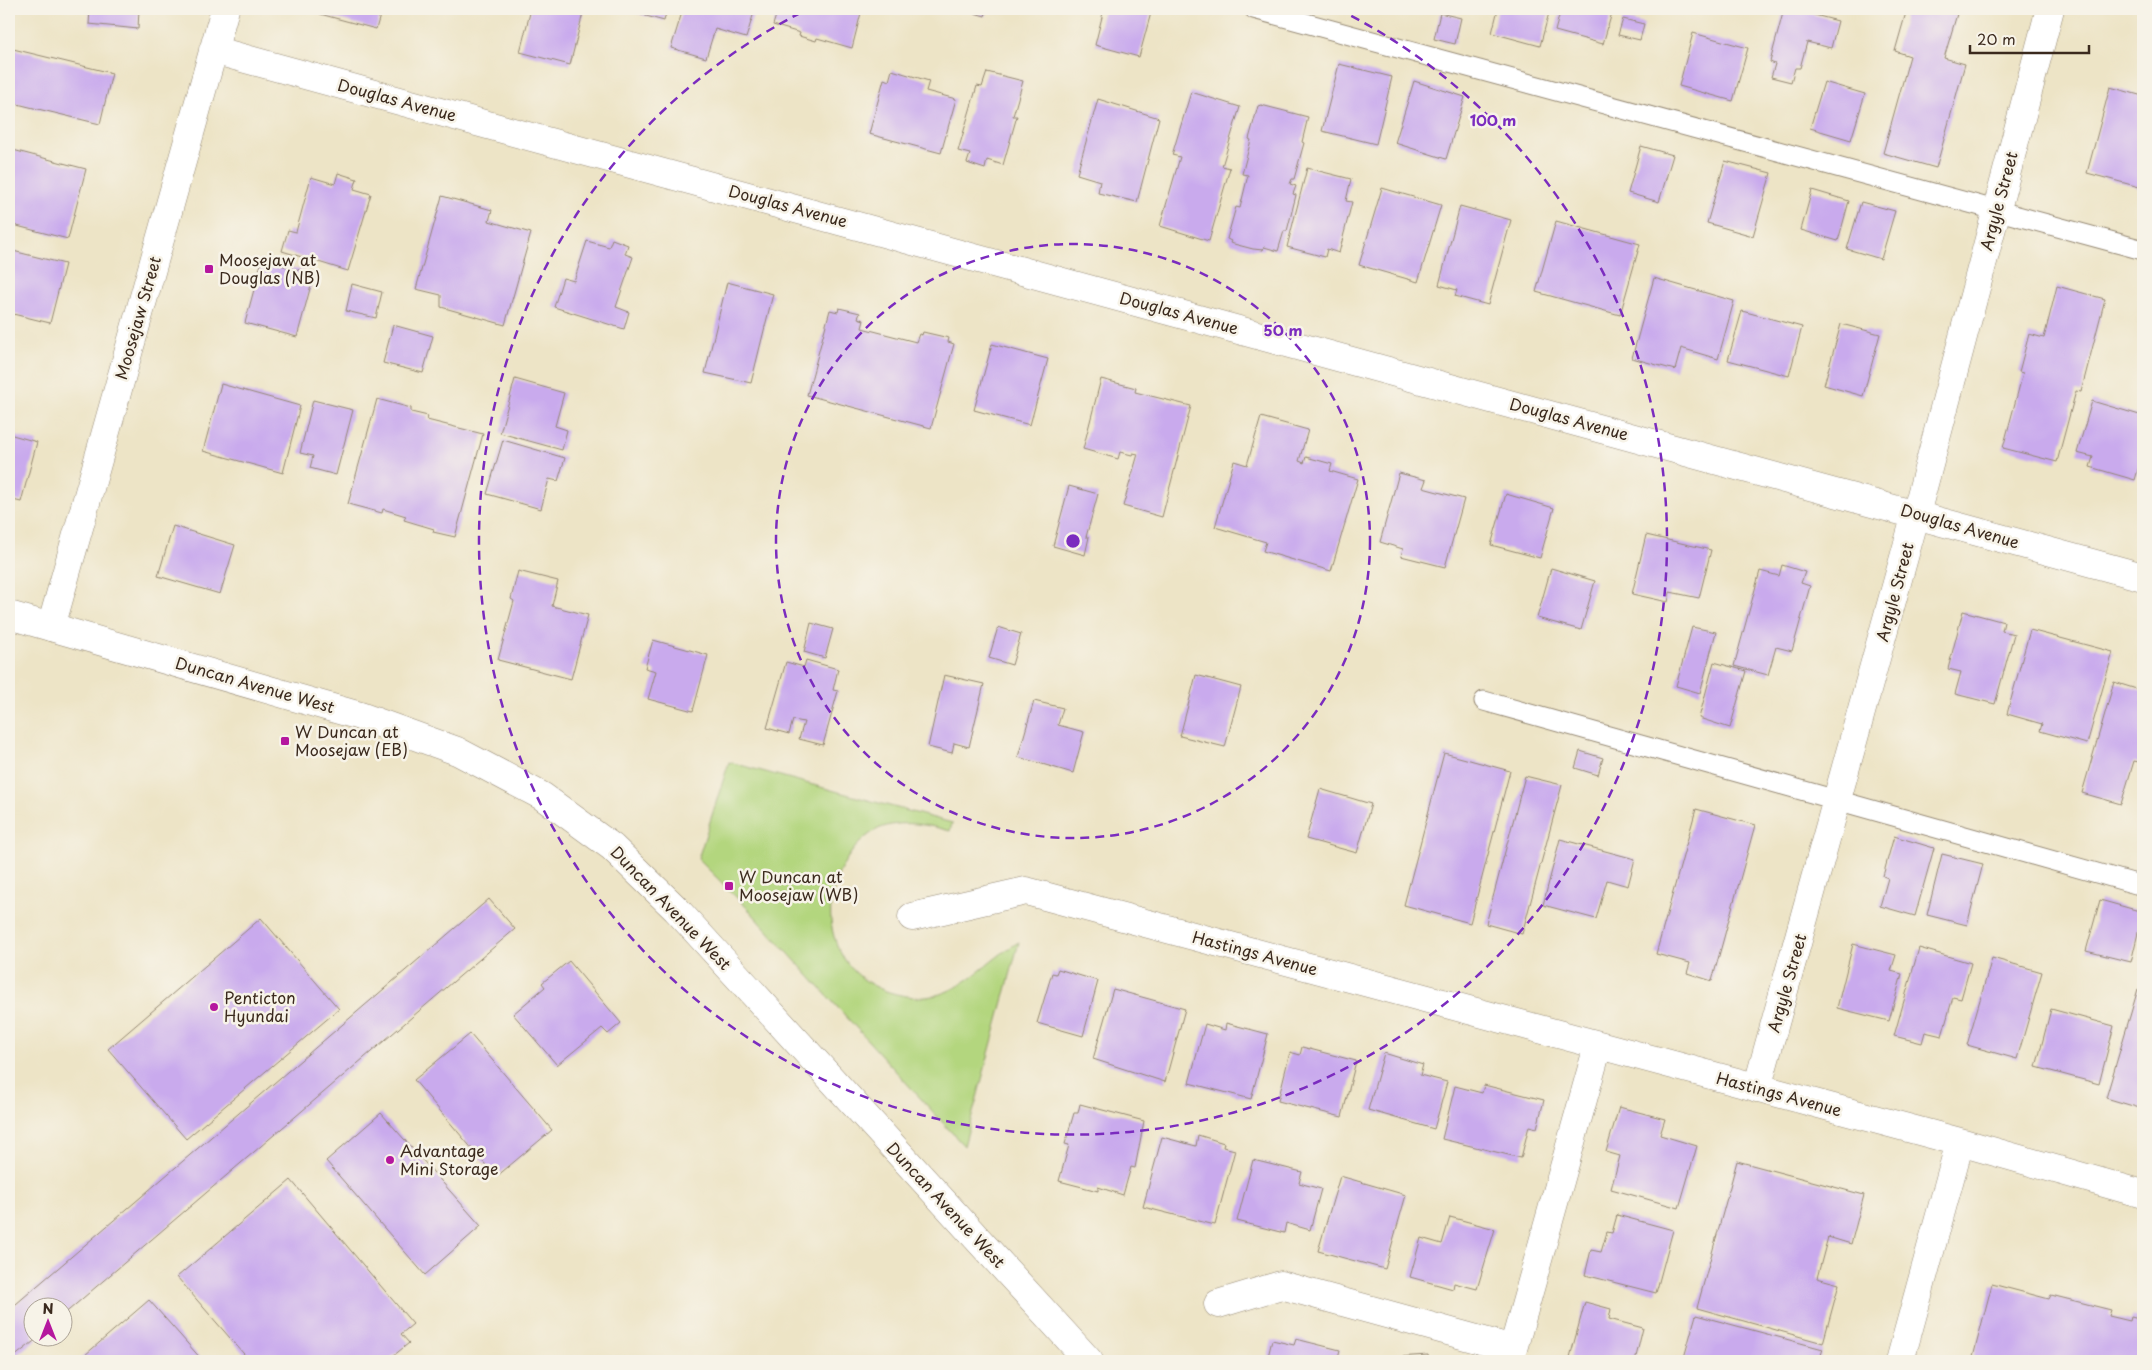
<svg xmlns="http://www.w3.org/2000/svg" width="2152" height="1370" font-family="'Playpen Sans',sans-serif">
<rect width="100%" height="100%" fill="#f7f3e8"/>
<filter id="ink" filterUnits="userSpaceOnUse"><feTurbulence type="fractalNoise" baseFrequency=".02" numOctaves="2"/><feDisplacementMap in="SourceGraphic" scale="10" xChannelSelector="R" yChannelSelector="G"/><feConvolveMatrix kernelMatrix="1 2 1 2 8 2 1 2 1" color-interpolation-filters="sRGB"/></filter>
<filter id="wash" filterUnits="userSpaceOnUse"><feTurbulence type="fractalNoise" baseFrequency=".0096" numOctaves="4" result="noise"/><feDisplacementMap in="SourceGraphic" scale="20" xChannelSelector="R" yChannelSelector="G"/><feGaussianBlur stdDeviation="1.12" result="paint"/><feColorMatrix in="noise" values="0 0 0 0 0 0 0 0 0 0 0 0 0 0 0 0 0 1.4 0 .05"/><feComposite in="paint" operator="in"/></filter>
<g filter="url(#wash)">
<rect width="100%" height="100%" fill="#ede4c6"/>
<path fill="#b3d67e" stroke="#77804e" d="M729,762L952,823L950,831C928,825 906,820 883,827C871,831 858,843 851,853C812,905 830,978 896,994C906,996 916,998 926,997C964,993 988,959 1019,942L964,1146L749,910L698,859Z"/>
<g id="blocks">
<path fill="#c9aaed" d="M90,9H139L138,29L89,24Z
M321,9H382L376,29L320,14Z
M531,9H584L570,65L520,52Z
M621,9H667L664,21Z
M683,9H755L746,38L715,29L706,58L671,48Z
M778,9H862L852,48L817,38L816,41L799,36L800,33L773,25Z
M960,9H987L985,16Z
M1104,9H1152L1139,57L1095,45Z
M1498,9H1550L1540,46L1492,33Z
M1561,9H1613L1603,44L1555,31Z
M1784,9H1808L1807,13L1838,21L1831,48L1807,42L1800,68H1795L1791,82L1771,77L1775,64L1770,62Z
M1907,9H1938L1957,14L1944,58L1965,64L1936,168L1883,153L1910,56L1895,51Z
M1440,13L1461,18L1455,44L1434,39Z
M1623,19L1644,24L1640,40L1618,35Z
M1693,33L1748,48L1733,101L1679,86Z
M9,48L112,73L100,124L9,102Z
M1339,64L1392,77L1376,144L1322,131Z
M892,70L929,81L926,91L956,99L941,153L869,134L884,79L889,81Z
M987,72L1023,81L1013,116H1017L1003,165L987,160L985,169L967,163L970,154L958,151L977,86L982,87Z
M1414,81L1465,97L1446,159L1395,143Z
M1824,82L1865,94L1851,140L1810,128Z
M2110,87L2143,96V188L2087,173Z
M1191,92L1240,107L1222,166L1230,168L1209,241L1160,226L1180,157L1172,155Z
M1098,99L1159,118L1137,202L1098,193L1100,181L1077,174Z
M1261,105L1308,117L1302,142L1304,143L1294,179H1292L1290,184L1296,186L1293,194L1296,195L1287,231H1284L1278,251L1264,247L1263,250L1253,249L1230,243L1231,241L1227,239L1236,207L1240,208L1248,175L1242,174L1251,140L1249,139L1258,106Z
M1641,146L1673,155L1659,202L1628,193Z
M9,149L86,169L68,239L9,224Z
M1725,161L1771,173L1753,236L1707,223Z
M1307,168L1351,179L1346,201L1352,202L1339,253L1327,249L1325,257L1287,247Z
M338,173L357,179L354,189L371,194L348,271L282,251L288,230L296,232L311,177L335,184Z
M1382,188L1441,205L1418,282L1359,265Z
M1812,190L1849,201L1838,241L1801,230Z
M442,196L492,210L489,221L531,233L505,325L441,307V295L416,289Z
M1861,202L1895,211L1881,259L1847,249Z
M1460,206L1511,220L1488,305L1455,296L1457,290L1439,285Z
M1556,221L1640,244L1620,315L1536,292Z
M612,239L628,245L625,254L633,257L616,307L629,312L624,329L554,307L563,278L574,281L587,241L609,247Z
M9,250L65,264L50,323L9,313Z
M262,260L314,274L297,337L245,323Z
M1654,278L1734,301L1718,359L1681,348L1675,370L1632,358Z
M727,282L773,294L751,383L705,373Z
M352,284L382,292L376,318L346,311Z
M2057,286L2105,299L2081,392L2076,391L2057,462L2003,448L2023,373L2019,372L2029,334L2044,338Z
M839,308L860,313L858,318L864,320L862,328L916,342L919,334L922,335L923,332L949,338L948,342L954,344L931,428L807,395L830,310L838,312Z
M1742,311L1802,327L1789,376L1728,360Z
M1841,324L1880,334L1863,396L1824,385Z
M393,325L433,336L423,373L383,363Z
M992,344L1048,359L1030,425L974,410Z
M515,379L564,393L555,426L567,430L562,450L500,433Z
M1101,379L1136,388L1135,392L1191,406L1162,517L1123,506L1138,454L1133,453L1132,455L1120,452L1118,459L1083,449Z
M221,384L300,406L283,473L203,451Z
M377,399L411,408V412L428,416L427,420L483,434L455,537L433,532L434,529L404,520L406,516L383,509L382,513L348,504Z
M313,400L353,410L336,475L310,468L313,456L300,453Z
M2092,401L2143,416V452L2135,480L2090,467L2093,457L2077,453Z
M1261,417L1308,430L1299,461L1304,463L1306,457L1332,464L1330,471L1358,479L1331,571L1263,551L1266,542L1215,527L1234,461L1247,465Z
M9,434L37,442L21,502L9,499Z
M503,440L565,458L558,481L549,479L541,509L487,494Z
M1399,473L1426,480L1423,488L1464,499L1445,567L1401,556L1403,549L1380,542Z
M1069,486L1098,494L1086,537H1089L1085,555L1053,546Z
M1506,494L1554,508L1540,558L1491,545Z
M173,526L235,545L220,594L158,576Z
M1646,535L1711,550L1699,598L1670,592L1668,602L1632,594Z
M1782,565L1805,572L1801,583L1810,586L1792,651L1776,647L1768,675L1734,666L1760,571L1779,576Z
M1551,568L1595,581L1581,630L1537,618Z
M518,571L558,581L552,606L588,615L571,679L498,660L514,601L511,599Z
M1963,611L2004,622L2002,631L2014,634L1995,704L1955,694L1961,672L1948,669Z
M811,623L833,629L825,658L804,652Z
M998,627L1021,634L1012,665L989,658Z
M1692,627L1716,632L1700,693L1676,686Z
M2030,630L2113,652L2087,744L2040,731L2042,724L2007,714Z
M653,640L708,655L693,711L648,699L656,671L645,668Z
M806,660L838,669L833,690L838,691L823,745L799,739L804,722L793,720L789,734L767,728L786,662L804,667Z
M1714,662L1746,671L1730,728L1699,718Z
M944,675L984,684L969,747L954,743L952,753L928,747Z
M1196,675L1241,687L1225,747L1180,736Z
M2114,682L2143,691V763L2134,761L2121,804L2082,793Z
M1034,701L1063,708L1058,725L1084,732L1073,773L1018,757Z
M1580,751L1603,758L1598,775L1575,768Z
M1444,753L1510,771L1470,923L1404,905Z
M1525,776L1562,785L1522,934L1486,924Z
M1320,789L1371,804L1357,853L1306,839Z
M1696,809L1755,825L1712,981L1687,973L1690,963L1656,954Z
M1894,836L1934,848L1915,916L1880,906L1888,878L1883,876Z
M1560,839L1635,859L1628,886L1607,880L1596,919L1543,905Z
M1942,854L1983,864L1967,925L1927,915Z
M489,899L515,929L62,1316V1308H32V1338H38L9,1361V1310Z
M2100,900L2143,912L2131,962L2086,951Z
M261,918L339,1009L186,1139L108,1049Z
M1853,944L1896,955L1891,971L1902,974L1889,1021L1837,1008Z
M1919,948L1971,963L1961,999L1953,997L1942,1036L1925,1032L1922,1043L1894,1036Z
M1992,958L2042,972L2017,1059L1967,1045Z
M569,961L621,1023L608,1034L602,1028L557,1065L513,1014L545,987L542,983Z
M1058,969L1098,981L1083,1036L1037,1023L1052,973L1056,974Z
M1113,989L1185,1009L1165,1082L1093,1059Z
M2138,989L2143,990V1109L2106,1098Z
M2051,1009L2114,1026L2099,1084L2036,1067Z
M1226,1023L1268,1034L1251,1099L1189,1083L1205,1024L1225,1030Z
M470,1034L552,1130L496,1177L414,1080Z
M1302,1047L1356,1061L1342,1117L1278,1101L1290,1052L1300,1055Z
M1384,1053L1423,1065L1420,1075L1447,1082L1434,1129L1368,1110Z
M1484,1085L1544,1100L1537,1128L1529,1126L1521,1158L1442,1139L1455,1086L1482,1093Z
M1080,1104L1144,1121L1135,1168L1131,1167L1123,1195L1098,1187V1191L1059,1181L1069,1145L1065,1144L1074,1113H1078Z
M1619,1107L1665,1119L1660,1135L1697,1146L1679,1208L1611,1189L1620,1156L1606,1152Z
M381,1113L481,1226L425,1275L326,1161Z
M1198,1135L1224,1143L1223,1147L1235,1150L1215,1225L1143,1207L1162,1137L1196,1146Z
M1253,1160L1302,1172L1299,1183L1321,1189L1310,1230L1286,1223L1284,1233L1237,1221Z
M1737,1161L1864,1195L1851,1244L1828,1237L1817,1278L1839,1284L1823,1343L1697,1308Z
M1340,1176L1406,1195L1385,1269L1318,1251Z
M291,1180L413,1324L401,1334L409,1343L387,1361H250L177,1277Z
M1617,1215L1673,1230L1656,1293L1585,1275L1591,1250L1601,1252L1607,1232L1612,1233Z
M1450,1217L1495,1229L1477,1289L1454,1283L1453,1289L1410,1277L1421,1238L1442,1244Z
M1992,1284L2049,1299L2051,1295L2111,1310L2109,1316L2130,1321L2131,1317L2143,1320V1361H1972Z
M149,1300L203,1361H78Z
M1585,1302L1611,1309L1609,1319L1643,1328L1635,1361H1569Z
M1696,1315L1823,1349L1819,1361H1683Z
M1296,1339L1340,1350L1337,1361H1267L1272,1340L1294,1345Z
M1428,1355L1429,1361H1368V1359Z"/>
</g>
</g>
<g filter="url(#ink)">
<use href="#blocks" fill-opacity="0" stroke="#948772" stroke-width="1"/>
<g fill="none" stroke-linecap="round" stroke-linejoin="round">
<g stroke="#948772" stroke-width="21">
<path id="lane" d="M1254,9L2143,250
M1484,701L2143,886"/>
</g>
<g stroke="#948772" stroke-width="29">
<path id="street" d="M213,50L2143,577
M51,627L225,9
M912,917L1026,891L1960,1142L2143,1194
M1757,1088L1916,514L2050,9
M1218,1304L1281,1285L1513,1349
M1508,1361L1513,1349L1598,1046
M1900,1361L1960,1142"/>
</g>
<g stroke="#948772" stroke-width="29">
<path id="secondary" d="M9,615L360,716L457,751L542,796L612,847L676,909L1089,1361"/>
</g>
<use href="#lane" stroke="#fff" stroke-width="19"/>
<use href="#street" stroke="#fff" stroke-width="28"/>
<use href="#secondary" stroke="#fff" stroke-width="28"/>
</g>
</g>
<g fill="none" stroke="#7b2cbf" stroke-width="2.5" stroke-dasharray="9 6">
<circle cx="1073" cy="541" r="297"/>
<path d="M1338 9A594 594 0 1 1 808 9"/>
</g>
<g fill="#b5179e" stroke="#f7f3e8" stroke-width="2">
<rect x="204" y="264" width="10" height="10" rx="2.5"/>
<rect x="280" y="736" width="10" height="10" rx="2.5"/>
<rect x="724" y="881" width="10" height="10" rx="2.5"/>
<circle cx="214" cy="1007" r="5"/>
<circle cx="390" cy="1160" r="5"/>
</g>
<g text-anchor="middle" stroke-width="5" stroke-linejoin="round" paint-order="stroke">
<g font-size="16" fill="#3b2a1e" stroke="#f7f3e8">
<text transform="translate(397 100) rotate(15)" y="6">Douglas Avenue</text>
<text transform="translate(1999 201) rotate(-75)" y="6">Argyle Street</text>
<text transform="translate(788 206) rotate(15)" y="6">Douglas Avenue</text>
<text transform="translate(1179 313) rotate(15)" y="6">Douglas Avenue</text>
<text transform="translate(138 318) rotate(-74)" y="6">Moosejaw Street</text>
<text transform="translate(1569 419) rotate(15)" y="6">Douglas Avenue</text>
<text transform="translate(1960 526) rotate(16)" y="6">Douglas Avenue</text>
<text transform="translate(1895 592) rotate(-75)" y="6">Argyle Street</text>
<text transform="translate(255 685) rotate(16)" y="6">Duncan Avenue West</text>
<text transform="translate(671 908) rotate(46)" y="6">Duncan Avenue West</text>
<text transform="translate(1255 953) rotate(15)" y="6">Hastings Avenue</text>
<text transform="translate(1787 983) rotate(-74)" y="6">Argyle Street</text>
<text transform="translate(1779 1094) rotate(15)" y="6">Hastings Avenue</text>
<text transform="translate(946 1205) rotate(47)" y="6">Duncan Avenue West</text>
</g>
<g font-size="16" fill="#3b2a1e" stroke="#f7f3e8" text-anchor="start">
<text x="219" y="266">Moosejaw at<tspan x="219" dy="18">Douglas (NB)</tspan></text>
<text x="295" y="738">W Duncan at<tspan x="295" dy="18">Moosejaw (EB)</tspan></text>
<text x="739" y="883">W Duncan at<tspan x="739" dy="18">Moosejaw (WB)</tspan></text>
<text x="224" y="1004">Penticton<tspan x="224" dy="18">Hyundai</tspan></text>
<text x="400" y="1157">Advantage<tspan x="400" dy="18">Mini Storage</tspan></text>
</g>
</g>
<circle cx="1073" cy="541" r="8" fill="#7b2cbf" stroke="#f7f3e8" stroke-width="2.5"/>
<g font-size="15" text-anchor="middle" font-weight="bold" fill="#7b2cbf" stroke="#f7f3e8" stroke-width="5" stroke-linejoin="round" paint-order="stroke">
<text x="1493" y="126">100 m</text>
<text x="1283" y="336">50 m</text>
</g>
<rect width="2152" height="1370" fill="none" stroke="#f7f3e8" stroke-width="30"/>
<g transform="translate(48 1322)"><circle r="24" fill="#f7f3e8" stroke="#aca397"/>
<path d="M0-4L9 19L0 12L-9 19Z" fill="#b5179e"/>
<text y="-8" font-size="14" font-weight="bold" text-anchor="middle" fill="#3b2a1e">N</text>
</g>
<path d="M1970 45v8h119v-8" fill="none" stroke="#3b2a1e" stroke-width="2.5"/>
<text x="1977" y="45" font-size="15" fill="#3b2a1e" stroke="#f7f3e8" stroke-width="4" paint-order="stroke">20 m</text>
</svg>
